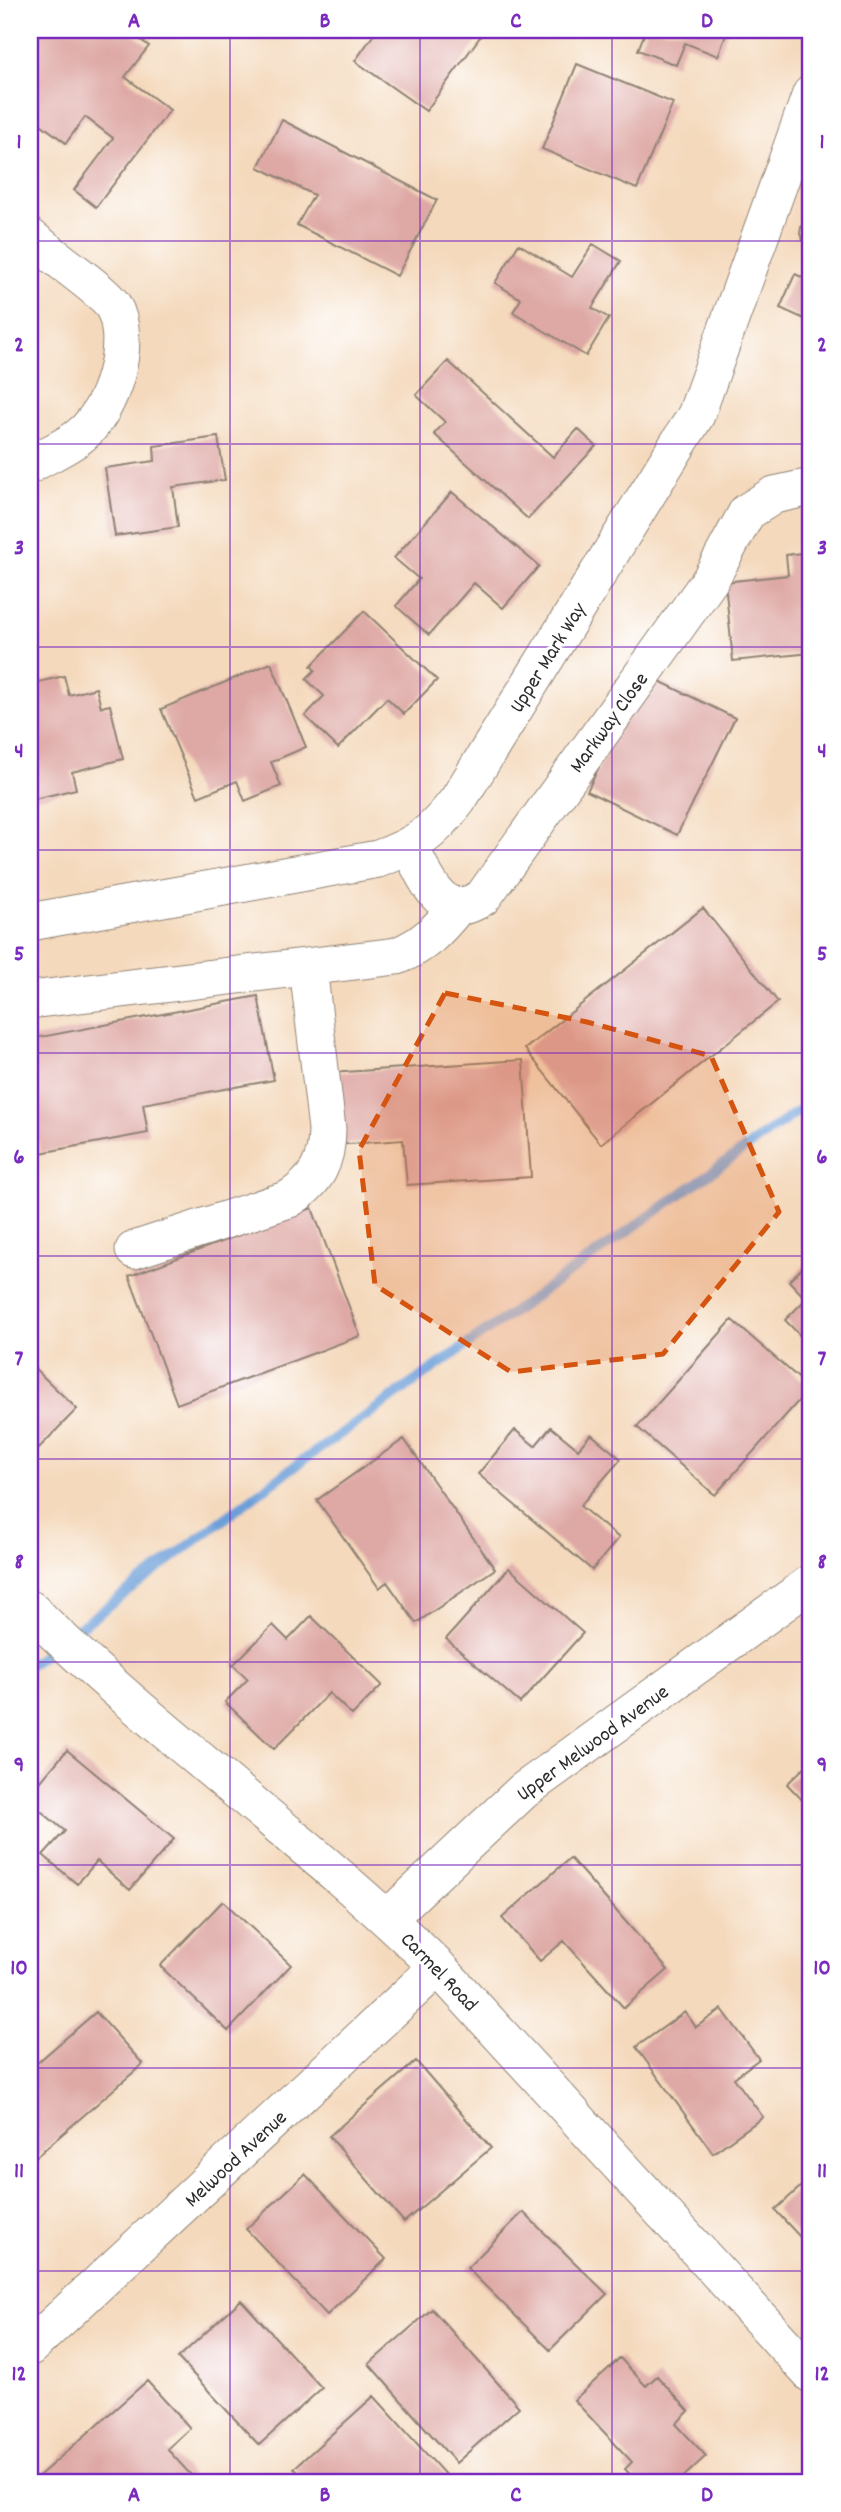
<svg xmlns="http://www.w3.org/2000/svg" width="841" height="2512" font-family="Dekko,sans-serif">
<rect width="100%" height="100%" fill="#fff"/>
<filter id="ink" filterUnits="userSpaceOnUse"><feTurbulence type="fractalNoise" baseFrequency=".0143" numOctaves="2"/><feDisplacementMap in="SourceGraphic" scale="14" xChannelSelector="R" yChannelSelector="G"/><feConvolveMatrix kernelMatrix="1 2 1 2 8 2 1 2 1" color-interpolation-filters="sRGB"/></filter>
<filter id="wash" filterUnits="userSpaceOnUse"><feTurbulence type="fractalNoise" baseFrequency=".00686" numOctaves="4" result="noise"/><feDisplacementMap in="SourceGraphic" scale="28" xChannelSelector="R" yChannelSelector="G"/><feGaussianBlur stdDeviation="1.57" result="paint"/><feColorMatrix in="noise" values="0 0 0 0 0 0 0 0 0 0 0 0 0 0 0 0 0 1.4 0 .05"/><feComposite in="paint" operator="in"/></filter>
<g filter="url(#wash)">
<rect width="100%" height="100%" fill="#f4d9bc"/>
<g fill="none" stroke-linecap="round" stroke-linejoin="round">
<path stroke="#6c9fd8" stroke-width="10" d="M30,1665L288,1471L811,1102"/>
</g>
<g id="blocks">
<path fill="#dea8a4" d="M30,30H127L149,46L125,77L170,110L96,207L74,190L113,138L85,117L66,143L30,116Z
M377,30H485L426,111L355,61Z
M646,30H728L718,56L685,43L676,65L638,50Z
M577,64L673,103L637,189L542,149Z
M282,120L437,200L397,276L297,225L314,195L258,167Z
M807,223L811,224L810,241L803,240L800,234L801,227Z
M519,244L572,277L593,244L621,261L592,308L609,318L586,356L513,312L521,299L495,283Z
M795,274L811,281V322L780,308Z
M448,361L553,457L578,429L596,446L528,519L434,434L445,422L416,395Z
M218,437L225,480L173,487L178,527L115,536L105,468L155,461L154,446Z
M452,492L539,566L503,608L474,583L429,635L396,606L419,579L394,558Z
M811,552V653L733,661L725,582L788,575L786,555Z
M364,611L437,680L404,714L387,698L338,748L305,716L324,696L306,679L315,670L311,666Z
M271,663L306,747L271,762L281,786L245,801L237,781L198,797L161,709Z
M645,674L735,718L677,835L587,791Z
M64,676L69,695L96,688L101,707L110,705L123,759L72,772L76,789L30,800V684Z
M703,908L778,1002L601,1144L525,1049Z
M258,996L274,1080L143,1104L148,1133L40,1153L34,1123H30V1039Z
M523,1060L531,1177L407,1185L403,1140L335,1145L330,1073Z
M312,1208L360,1336L177,1404L129,1276Z
M811,1259V1347L785,1320L806,1299L789,1281Z
M732,1320L810,1388L715,1495L637,1427Z
M30,1364L77,1409L30,1457Z
M551,1427L578,1449L591,1434L621,1459L580,1506L619,1538L592,1570L478,1474L515,1430L535,1446Z
M404,1439L495,1569L416,1623L387,1582L379,1588L317,1500Z
M509,1568L583,1633L520,1703L446,1639Z
M311,1616L382,1685L352,1715L329,1693L274,1749L225,1702L248,1679L233,1665L273,1625L288,1640Z
M67,1750L174,1839L130,1890L97,1861L77,1884L43,1855L65,1831L30,1802V1794Z
M811,1761V1809L787,1784Z
M570,1858L668,1970L624,2008L564,1941L540,1961L502,1918Z
M223,1901L291,1965L228,2031L160,1966Z
M722,2009L759,2059L734,2078L763,2117L713,2153L636,2047L685,2012L696,2027Z
M96,2012L143,2064L30,2162V2069Z
M416,2061L491,2148L404,2222L329,2136Z
M305,2174L386,2259L327,2315L246,2229Z
M811,2177V2249L775,2210Z
M523,2212L607,2294L550,2350L467,2268Z
M241,2300L322,2388L259,2445L178,2358Z
M432,2309L519,2407L456,2463L369,2364Z
M620,2358L646,2386L657,2376L689,2411L676,2424L706,2456L678,2482H637L625,2469L632,2462L574,2400Z
M147,2381L190,2428L167,2449L191,2475L186,2482H32Z
M374,2396L450,2480L447,2482H307L294,2468Z"/>
</g>
</g>
<g filter="url(#ink)">
<use href="#blocks" fill-opacity="0" stroke="#908274" stroke-width="2"/>
<g fill="none" stroke-linecap="round" stroke-linejoin="round">
<g stroke="#908274" stroke-width="39">
<path id="street" d="M30,237C45,250 107,294 113,306C133,341 112,410 81,435C67,447 46,455 30,465
M410,848C426,877 442,926 483,897L710,580L747,512L774,495L811,487
M30,922L378,859C417,845 433,833 458,800L696,415L811,94
M30,1000L397,956C425,945 439,929 458,906
M134,1250L289,1199C317,1181 327,1162 327,1129L308,967
M30,1609C159,1736 308,1840 438,1967L811,2374
M388,1918L523,1791L811,1583
M30,2347L438,1967"/>
</g>
<use href="#street" stroke="#fff" stroke-width="37"/>
</g>
</g>
<path fill="#d5540f" fill-opacity="0.2" stroke="#d5540f" stroke-width="5" stroke-dasharray="14 9" stroke-linejoin="round" d="M445,993L587,1022L711,1056L779,1212L663,1354L511,1372L375,1285L359,1150Z"/>
<path fill="none" stroke="#7b2cbf" stroke-width="2" stroke-opacity="0.55" d="M230,30V2482M420,30V2482M612,30V2482M30,241H811M30,444H811M30,647H811M30,850H811M30,1053H811M30,1256H811M30,1459H811M30,1662H811M30,1865H811M30,2068H811M30,2271H811"/>
<g text-anchor="middle" stroke-width="6" stroke-linejoin="round" paint-order="stroke">
<g font-size="21" fill="#2b2b2b" stroke="#fff">
<text transform="translate(547 657) rotate(-58)" y="7">Upper Mark Way</text>
<text transform="translate(608 722) rotate(-54)" y="7">Markway Close</text>
<text transform="translate(592 1742) rotate(-36)" y="7">Upper Melwood Avenue</text>
<text transform="translate(440 1971) rotate(46)" y="7">Carmel Road</text>
<text transform="translate(235 2158) rotate(-43)" y="7">Melwood Avenue</text>
</g>
</g>
<rect width="841" height="2512" fill="none" stroke="#fff" stroke-width="77"/>
<rect x="38" y="38" width="764" height="2436" fill="none" stroke="#7b2cbf" stroke-width="2.5"/>
<g font-size="23" text-anchor="middle" font-weight="bold" fill="#7b2cbf">
<text x="134" y="27">A</text>
<text x="325" y="27">B</text>
<text x="516" y="27">C</text>
<text x="707" y="27">D</text>
<text x="19" y="148">1</text>
<text x="822" y="148">1</text>
<text x="19" y="351">2</text>
<text x="822" y="351">2</text>
<text x="19" y="554">3</text>
<text x="822" y="554">3</text>
<text x="19" y="757">4</text>
<text x="822" y="757">4</text>
<text x="19" y="960">5</text>
<text x="822" y="960">5</text>
<text x="19" y="1163">6</text>
<text x="822" y="1163">6</text>
<text x="19" y="1365">7</text>
<text x="822" y="1365">7</text>
<text x="19" y="1568">8</text>
<text x="822" y="1568">8</text>
<text x="19" y="1771">9</text>
<text x="822" y="1771">9</text>
<text x="19" y="1974">10</text>
<text x="822" y="1974">10</text>
<text x="19" y="2177">11</text>
<text x="822" y="2177">11</text>
<text x="19" y="2380">12</text>
<text x="822" y="2380">12</text>
<text x="134" y="2501">A</text>
<text x="325" y="2501">B</text>
<text x="516" y="2501">C</text>
<text x="707" y="2501">D</text>
</g>
</svg>
